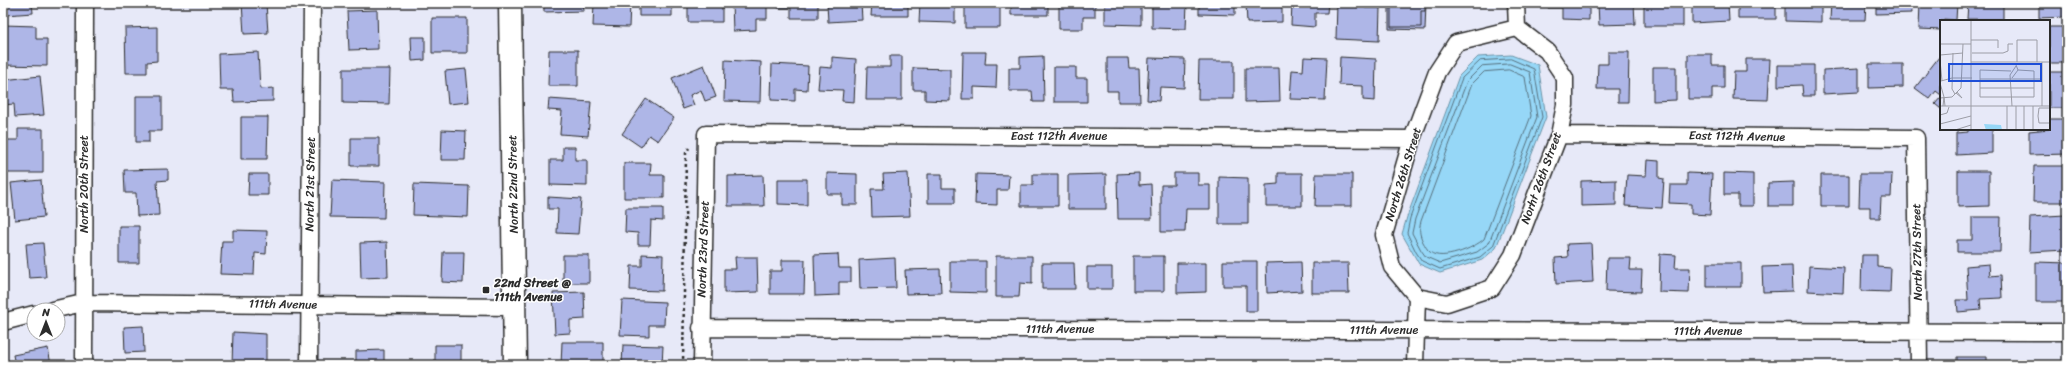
<svg xmlns="http://www.w3.org/2000/svg" width="2070" height="368" font-family="Sriracha,sans-serif">
<rect width="100%" height="100%" fill="#e7e9f8"/>
<filter id="ink" filterUnits="userSpaceOnUse"><feTurbulence type="fractalNoise" baseFrequency=".025" numOctaves="2"/><feDisplacementMap in="SourceGraphic" scale="8" xChannelSelector="R" yChannelSelector="G"/><feConvolveMatrix kernelMatrix="1 2 1 2 8 2 1 2 1" color-interpolation-filters="sRGB"/></filter>
<g filter="url(#ink)">
<path fill="#96d7f7" stroke="#6b92a5" d="M1511,55L1538,65L1546,117L1496,248L1482,260L1440,273L1419,264L1402,234L1407,217L1459,76L1478,57Z"/>
<g fill="none" stroke-linecap="round" stroke-linejoin="round">
<path stroke="#56707d" stroke-width="1" d="M1511,59L1534,69L1542,117L1493,246L1480,257L1440,269L1422,261L1416,252L1407,233L1410,218L1462,78L1480,61Z
M1510,64L1530,72L1537,117L1489,243L1477,252L1440,263L1426,257L1421,250L1412,233L1415,219L1467,81L1482,66Z
M1509,70L1525,77L1531,116L1484,239C1474,248 1442,262 1430,252C1427,250 1425,245 1423,242C1419,233 1419,230 1421,221L1472,84L1484,72Z"/>
</g>
<path fill="#aeb6e7" stroke="#2b2b2b" d="M4,3H32L33,13L5,15Z
M242,3H266L268,33L244,34Z
M544,3H583L584,11L544,12Z
M594,3H630L629,27L593,26Z
M639,3H672V16H639Z
M688,3H722V22H688Z
M732,3H767V19H756V30L733,31Z
M778,3H818V18H791V8H778Z
M827,3H861L862,20L828,22Z
M872,3H908V16H871Z
M920,3H955V23L919,22Z
M965,3H1000V28H965Z
M1011,3H1048V15H1011Z
M1059,3H1095V17H1083V29H1059Z
M1105,3H1141V25L1105,24Z
M1152,3H1187L1186,29L1152,28Z
M1199,3H1235V15L1199,14Z
M1246,3H1282V22L1247,23Z
M1292,3H1328L1327,13H1315V27L1291,25Z
M1337,3H1365V8H1380L1379,41L1336,39Z
M1389,3H1426L1425,30L1389,29Z
M1391,3H1425V11H1421V27H1391Z
M1548,3H1589V20L1562,19V8H1548Z
M1598,3H1634L1635,24L1599,25Z
M1644,3H1683V26H1644Z
M1692,3H1728L1729,21L1692,23Z
M1738,3H1776V19H1738Z
M1785,3H1821V22L1785,21Z
M1831,3H1866L1865,20H1830Z
M1876,3H1911L1912,13L1876,14Z
M1920,3H1957L1956,20L1944,19L1941,21V30L1919,29Z
M1968,3H2003V19H1967Z
M2039,3H2067V17L2039,18Z
M377,10L378,49L349,50L347,11Z
M432,18H467V53H432Z
M3,25L36,26V39H47V66L3,65Z
M157,27V61L147,62V73H126L125,28Z
M2049,27H2067V63H2049Z
M411,37H425V60L412,61Z
M549,50H578V86H548Z
M258,52L260,89L273,88V101L234,102L233,90H220L219,54Z
M963,52H986L985,64H997L996,88L974,87V99H962Z
M1608,52H1629L1628,102H1618V89H1597L1598,64H1608Z
M1688,54H1712V65H1724V88H1712V99H1688Z
M890,56H902V100H866L867,67H890Z
M1043,56L1044,102H1033L1032,91H1009V68H1020V57Z
M832,57L856,59L854,102L842,101L843,90L818,89L820,67L832,68Z
M1304,57L1327,58L1325,100L1290,99L1292,70L1303,71Z
M1340,57L1376,59L1375,101L1363,100V86L1339,85Z
M1939,57L1941,58V95L1936,91L1930,99L1915,88Z
M1107,58H1128L1129,68H1139L1140,102H1118V91H1107Z
M1149,58L1185,59L1184,88L1160,87L1159,101L1147,100Z
M1746,59H1770L1768,100L1733,99L1734,72H1746Z
M725,60L761,62L760,102L724,101Z
M1199,61H1234V99H1198Z
M772,64L808,66L807,90L795,89V101L771,100Z
M1869,64H1903V87L1869,88Z
M704,65L716,97L705,101L701,90L690,95L694,105L683,109L672,78Z
M1778,65H1814V96H1803L1802,85L1778,86Z
M1054,67H1076V78H1087V102H1054Z
M1653,67H1676V100L1653,101Z
M913,68L950,69V101L925,100V90H913Z
M1245,68H1279L1280,101L1245,102Z
M1859,68V92L1823,94V70Z
M343,69H390L389,104L343,103Z
M466,69L469,102L448,104L445,71Z
M2049,72H2067V108H2049Z
M40,76L44,115L15,117L14,104L3,105V80Z
M136,96H162V131H149V142H136Z
M1941,97V109L1935,104Z
M549,99L591,102L588,136L560,134L562,111L548,110Z
M646,99L674,118L658,141L649,135L641,147L622,134Z
M241,117H268L267,159H241Z
M2049,119H2067V154L2029,155V131L2049,129Z
M18,129H43V173H5L6,140H18Z
M1968,129H1992V153L1956,155V133L1968,132Z
M442,130L466,131L465,160H441Z
M351,138H379V166H351Z
M563,147H575V160H587V186L550,185V160H563Z
M1647,160L1659,161V178L1664,179L1662,208L1625,206L1627,175L1646,176Z
M624,163H651L650,175H664V198H624Z
M2034,166H2067V202H2033Z
M168,169V180L157,181L159,215L137,216L136,193H125L124,170Z
M1958,171H1989V206L1958,207Z
M827,173L857,174V205H842V194H827Z
M908,173L910,216L872,217L871,189H884L883,174Z
M1139,173V185L1151,184L1152,219H1118L1117,174Z
M1174,173H1198V185H1210V209H1186L1185,232H1161V185H1174Z
M1278,173H1302V206H1266V185L1278,184Z
M1687,173L1712,174L1710,215L1691,214V204L1669,203L1670,185H1687Z
M1724,173L1753,174V206H1738V195H1724Z
M249,174H268V195H248Z
M928,174H942V188H955V203H928Z
M976,174L1009,175L1008,190H997V205L975,204Z
M1033,174H1058V206H1021V185H1033Z
M1106,174V209H1068V175Z
M1316,174H1352V206H1315Z
M1860,174H1892L1891,197H1881L1880,218H1870V207H1859Z
M763,175L764,206H728V176Z
M1821,175H1849V206H1821Z
M1219,177L1248,178V224H1219Z
M778,179H807V205L778,204Z
M41,180L44,217L15,220L11,183Z
M332,180L385,182L384,218L330,217Z
M1616,180V205L1581,206V181Z
M1793,182V206H1768V183Z
M414,184L469,186L468,217L413,215Z
M548,197L581,199L578,234L557,233L558,209H548Z
M626,208H663V221L651,220L650,245H638V233L625,232Z
M2065,215L2066,250L2029,252L2030,217Z
M1972,217H2001L2000,252H1957V240H1972Z
M119,226H139V263H119Z
M233,230L267,231L266,254L255,253L254,275L220,274L222,241H233Z
M387,242L388,277L361,278L360,243Z
M43,243L46,277L29,278L26,244Z
M1591,243L1593,282L1556,284L1555,258L1568,257L1567,244Z
M443,252H464L463,283L442,282Z
M642,254L663,255L662,291L630,290L631,266H642Z
M838,254L839,268H851V282H839V295L815,296L814,255Z
M1660,254L1676,255L1675,268H1690L1689,293L1659,292Z
M563,255H589V283H563Z
M1862,255H1877V267L1891,268L1890,292L1861,291Z
M996,256H1032V284L1020,283L1019,297H996Z
M1133,256H1164V291H1133Z
M735,257H757L758,292L724,293V269H736Z
M895,258L896,288L860,289L859,260Z
M1607,258H1631L1630,270H1642L1641,292L1606,291Z
M782,260H805L804,294H770V271H782Z
M950,261H986V293L950,292Z
M1223,261H1257V311H1246V286H1223Z
M1301,262L1302,291L1267,293L1266,263Z
M2036,262L2067,263V302H2036Z
M1042,263H1074L1075,289H1042Z
M1177,263H1206V292L1177,293Z
M1312,263H1348L1349,293H1312Z
M1707,263H1741V287H1707Z
M1989,264L1990,276L2001,275L2002,298L1980,299L1981,310L1958,312L1957,300H1968L1966,266Z
M1792,266L1793,291L1763,292L1762,267Z
M1809,266L1844,268L1843,293L1808,291Z
M1087,267H1112V289H1087Z
M940,269L941,293L906,294L905,270Z
M584,292L585,319L570,320V333L555,334L553,293Z
M622,300L665,302L664,325H649V336L620,335Z
M143,326L144,352L125,353L124,327Z
M233,332L266,334V365H232Z
M562,342H603V365H548H561Z
M435,345H461V365H435Z
M623,345L663,346L662,365H622Z
M48,348L51,365H15L13,355Z
M384,350V365H356V351Z
M1957,357H1987V365H1957Z
M972,363L973,365H952V364Z
M1546,363H1574V365H1546Z"/>
<g fill="none" stroke-linecap="round" stroke-linejoin="round">
<g stroke="#2b2b2b" stroke-width="19">
<path id="street" d="M1559,135L1916,138L1919,365
M1417,297L1447,303L1492,288L1513,255L1559,135L1565,105V78L1547,51L1517,28L1516,3
M52,310L83,303L515,307
M3,322L34,314
M701,328L2067,332
M84,365L85,3
M309,365L312,3
M702,365L706,134L1412,139
M1415,365L1417,297L1392,267L1384,235L1412,139L1437,72L1456,43L1517,28"/>
</g>
<g stroke="#2b2b2b" stroke-width="25">
<path id="secondary" d="M510,3L515,365"/>
</g>
<path stroke="#2b2b2b" stroke-width="2.5" stroke-dasharray="3 3" stroke-linecap="butt" d="M683,365L686,153L689,148"/>
<use href="#street" stroke="#fff" stroke-width="16"/>
<use href="#secondary" stroke="#fff" stroke-width="22"/>
</g>
</g>
<rect fill="#2b2b2b" stroke="#fff" stroke-width="1.5" x="482" y="286" width="8" height="8" rx="2"/>
<g text-anchor="middle" stroke-width="3" stroke-linejoin="round" paint-order="stroke">
<g font-size="12" fill="#2b2b2b" stroke="#fff">
<text x="1059" y="140">East 112th Avenue</text>
<text transform="translate(1737 136) rotate(1)" y="4">East 112th Avenue</text>
<text transform="translate(1403 174) rotate(-73)" y="4">North 26th Street</text>
<text transform="translate(1541 178) rotate(-70)" y="4">Norht 26th Street</text>
<text transform="translate(84 184) rotate(-90)" y="4">North 20th Street</text>
<text transform="translate(310 184) rotate(-89)" y="4">North 21st Street</text>
<text transform="translate(513 184) rotate(-91)" y="4">North 22nd Street</text>
<text transform="translate(703 249) rotate(-88)" y="4">North 23rd Street</text>
<text transform="translate(1917 252) rotate(-91)" y="4">North 27th Street</text>
<text transform="translate(283 304) rotate(1)" y="4">111th Avenue</text>
<text x="1060" y="333">111th Avenue</text>
<text x="1384" y="334">111th Avenue</text>
<text x="1708" y="335">111th Avenue</text>
</g>
<g font-size="12" font-weight="bold" fill="#2b2b2b" stroke="#fff" text-anchor="start">
<text x="494" y="287">22nd Street @<tspan x="494" dy="14">111th Avenue</tspan></text>
</g>
</g>
<g transform="translate(1940 20)">
<rect width="110" height="110" fill="#e7e9f8"/>
<path d="M44,104L61,105L62,110H46Z" fill="#96d7f7"/>
<path fill="none" stroke="#9c9da6" stroke-width="1" d="M31,20H58V28M0,24H31M13,33L12,69L15,74M32,33H63L68,31V24H73M0,35L23,33M0,40L2,61M31,42H110M77,42V20H97V42M71,51L40,50V77H94V51L78,50M72,58L78,50L76,45M40,59H102M1,61L12,58H32M0,63L4,77M40,68H94M16,73L22,78L17,72M0,78L12,77L21,68L23,24M0,86H110M3,86L4,77L5,86M72,86L70,55L76,46M84,86V110M102,86V42M110,88H99L98,96L99,103H110M0,95L7,93L9,87M0,104L31,96M15,110L31,105M31,110V0M67,110V86M76,110V86M93,110V86"/>
<path fill="#1d4ed8" fill-opacity="0.15" stroke="#1d4ed8" stroke-width="2" d="M9,44H101V61H9Z"/>
<rect width="110" height="110" fill="none" stroke="#2b2b2b" stroke-width="2"/>
</g>
<rect width="2070" height="368" fill="none" stroke="#fff" stroke-width="16"/>
<rect x="8" y="8" width="2054" height="352" fill="none" stroke="#2b2b2b" stroke-width="1.5" filter="url(#ink)"/>
<g transform="translate(46 322)"><circle r="19" fill="#ffffff" stroke="#aaaaaa"/>
<path d="M0-3L7 15L0 10L-7 15Z" fill="#2b2b2b"/>
<text y="-6" font-size="11" font-weight="bold" text-anchor="middle" fill="#2b2b2b">N</text>
</g>
</svg>
